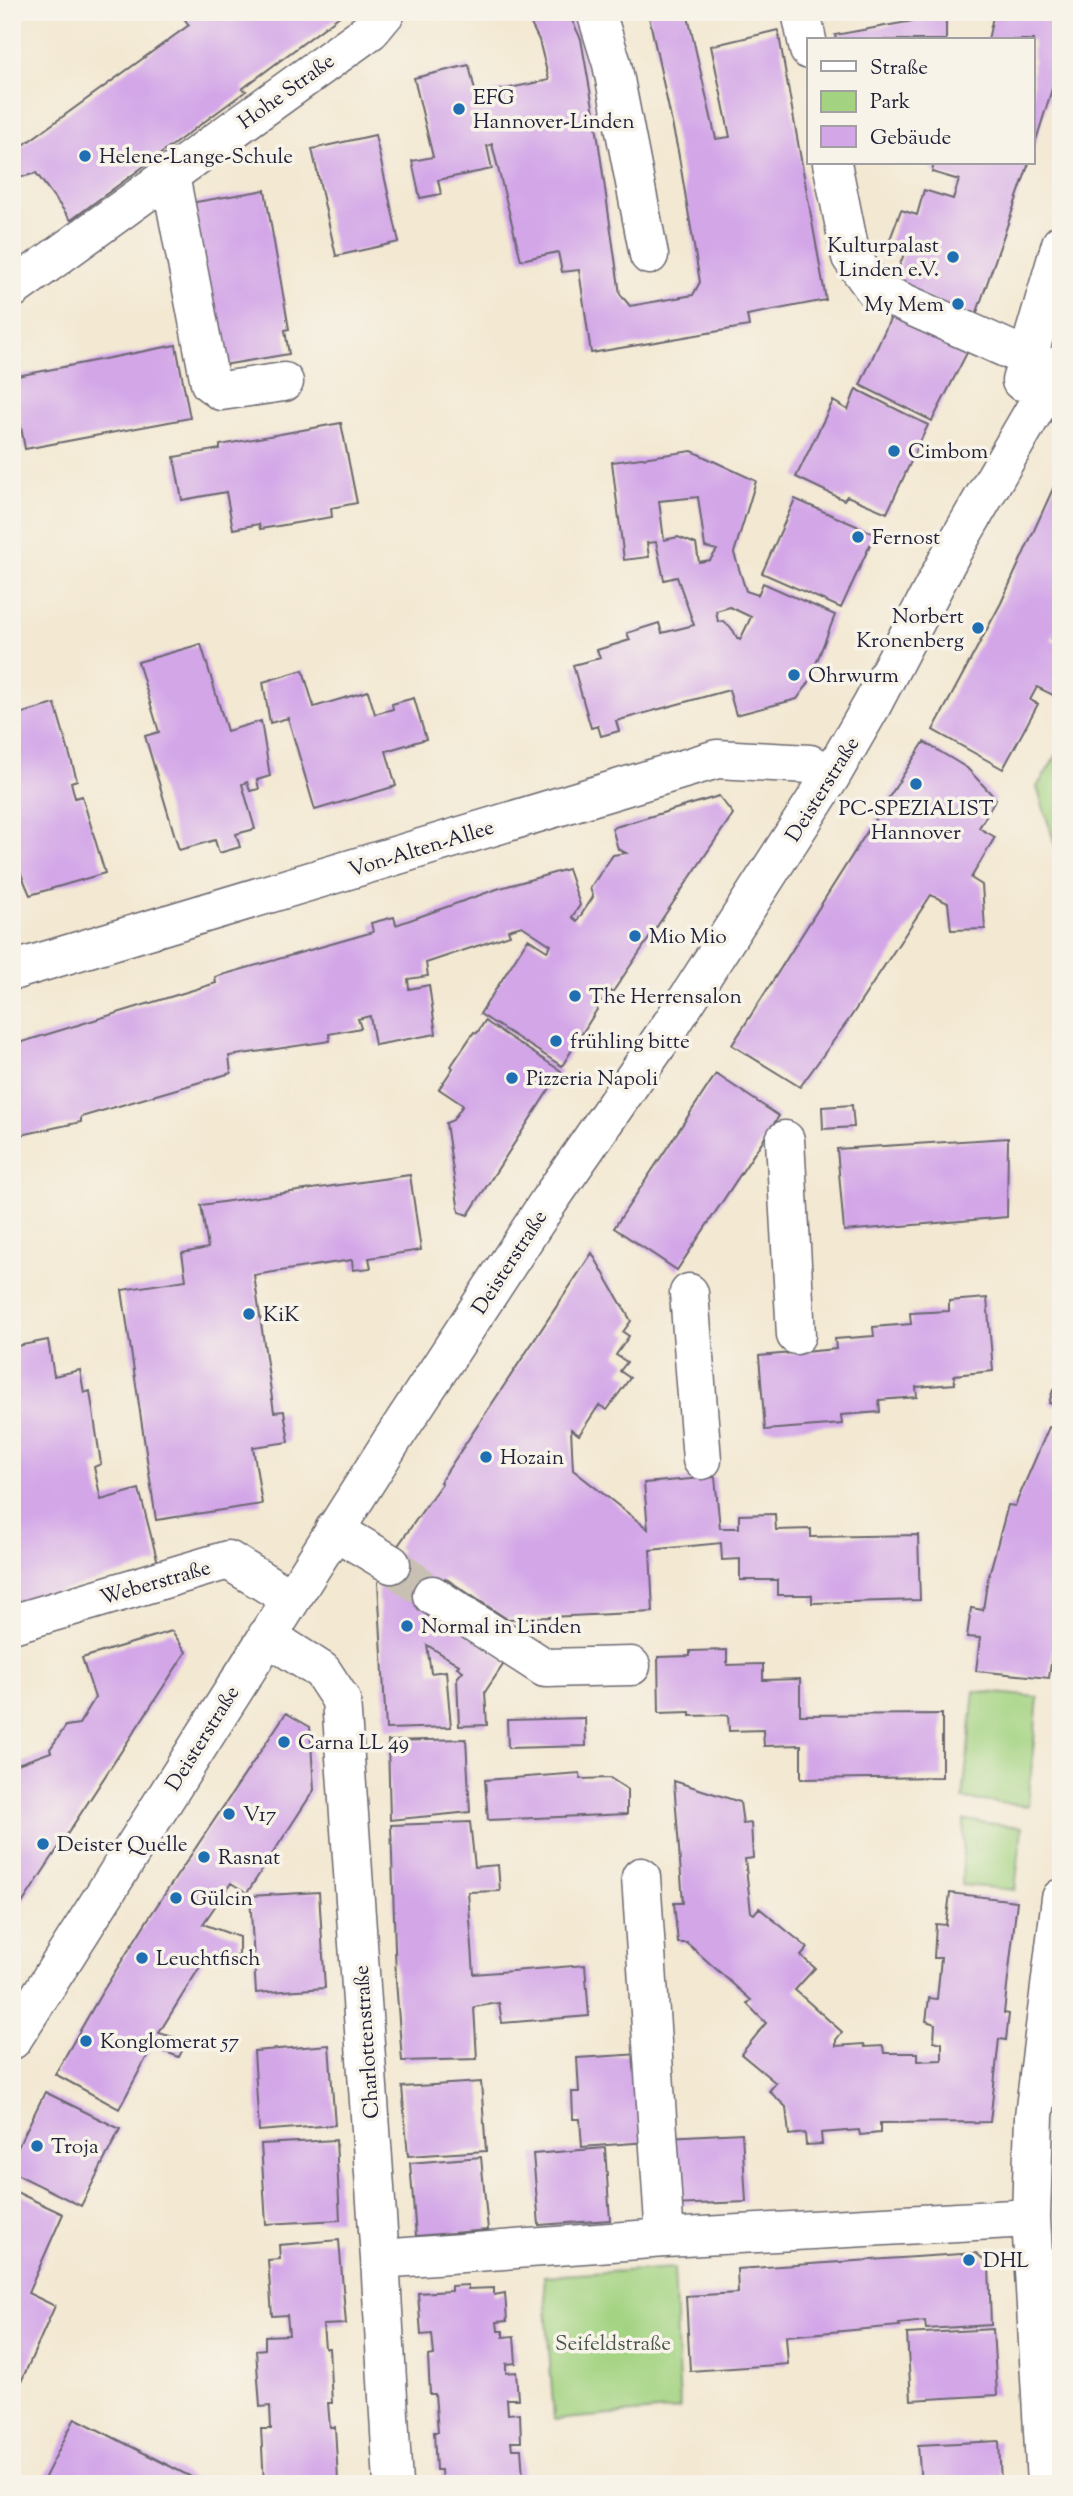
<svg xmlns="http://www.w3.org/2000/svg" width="1073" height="2496" font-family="'Sorts Mill Goudy',serif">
<rect width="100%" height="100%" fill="#f7f3e8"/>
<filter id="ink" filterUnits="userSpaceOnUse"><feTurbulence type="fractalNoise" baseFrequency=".0143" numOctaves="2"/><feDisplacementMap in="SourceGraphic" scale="14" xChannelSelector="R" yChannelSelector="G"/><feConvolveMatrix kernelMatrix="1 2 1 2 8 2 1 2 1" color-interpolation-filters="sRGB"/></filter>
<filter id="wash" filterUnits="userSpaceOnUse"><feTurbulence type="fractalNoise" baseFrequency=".00686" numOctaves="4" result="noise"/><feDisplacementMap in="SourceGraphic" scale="28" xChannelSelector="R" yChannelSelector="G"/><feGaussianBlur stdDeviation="1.57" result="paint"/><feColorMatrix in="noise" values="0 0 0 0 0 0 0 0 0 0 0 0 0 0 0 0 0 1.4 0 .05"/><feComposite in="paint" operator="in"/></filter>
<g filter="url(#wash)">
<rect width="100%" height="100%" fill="#f3e8d2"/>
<path fill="#a3d381" stroke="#627a5e" stroke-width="2" d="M1061,748V864L1037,787Z
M974,1691L1038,1697L1028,1806L963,1799Z
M964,1820L1022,1827L1015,1890L962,1885Z
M674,2268L680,2409L554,2420L544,2276Z"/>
<g id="blocks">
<path fill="#d3a6e8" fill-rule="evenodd" d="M179,12H345L242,89L246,91L71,220L36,173L12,180V159L22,156L18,149L189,25Z
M525,12H568L581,39L595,118L620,294L630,306L693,295L700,282L678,151L648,12H687L716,139L730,137L711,46L778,30L826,300L747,315L749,326L591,353L579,270L562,272L558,252L521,260L492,144L487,146L492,169L438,180L441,194L420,198L412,161L433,157L414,78L469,65L476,95L549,80L539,40Z
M994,12H1061V60L1033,150V40H988Z
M946,15V40H836L835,35Z
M375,135L399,242L336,256L312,149Z
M934,163H1029L975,318L904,289L895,277L906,249L889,242L901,210L917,215L924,190L953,199L959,180L932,172Z
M265,190L289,329L285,330L289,354L223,365L190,203Z
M895,308L970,347L932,421L860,385Z
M176,345L190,418L25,449L12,377Z
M856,389L928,425L887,513L847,496L844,500L796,477L833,401L848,410Z
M341,423L357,503L331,508L332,517L260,529L259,524L233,529L226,492L182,500L174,457L220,449V445Z
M692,451L756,481L734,553L746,591L758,595L763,583L835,615L808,684L797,699L736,715L729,690L616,721L619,731L601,736L598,726L591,728L573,665L600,658L597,650L630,640L627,633L659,623L662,633L694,625L677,577L664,580L656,542L647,543L649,557L624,560L612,462ZM698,497L705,547L717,550L710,560L699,562L696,544L678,537L664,540L659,501ZM730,607L751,617L740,640L737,638L733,630L723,621L718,622L716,611Z
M1061,471V621L1051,639L1061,644V699L1037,687L1030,700L1038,704L1003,769L933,730L1001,603Z
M795,499L875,534L841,608L762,573Z
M201,644L227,731L261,721L270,776L257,780L259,789L250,791L247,782L242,784L255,829L236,834L240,847L219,853L215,840L179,850L145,736L159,732L138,662Z
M303,670L314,707L368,691L375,714L393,709L392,704L414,698L426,739L386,751L396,786L315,810L288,718L270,723L263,682Z
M55,704L77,780L71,782L75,798L82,796L105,873L30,895L15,860L19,857L12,834V716Z
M924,742L967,768L996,799L979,828L995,837L971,878L982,885L985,929L951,930L948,903L931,895L850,1018L800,1087L732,1045Z
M719,796L733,814L612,993L609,990L562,1066L480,1014L528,939L547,951L551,945L522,926L508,930L510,935L426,963L428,976L408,979L409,989L429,985L436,1034L375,1045L370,1016L358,1019L361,1028L329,1034L330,1041L229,1056L231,1073L81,1117V1122L12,1137V1045L216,983L215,977L373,932L371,923L394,917L396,925L497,889L568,869L580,905L572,917L577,921L593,897L590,888L613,855L626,853L618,849L612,828Z
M485,1021L561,1071L468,1215L459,1212L446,1123L453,1120L463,1105L439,1089L453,1068L451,1066L474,1032L477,1033Z
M716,1074L779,1116L677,1270L614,1228Z
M852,1105L854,1127L823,1129L822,1107Z
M1008,1138L1007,1217L844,1231L837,1149Z
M410,1175L421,1250L369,1258L371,1268L353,1270L352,1260L254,1275L274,1412L284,1411L289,1442L253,1447L262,1504L156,1520L122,1290L186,1280L182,1253L208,1248L201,1205Z
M592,1253L631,1321L623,1332L629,1336L616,1355L627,1362L620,1371L630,1378L607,1410L599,1405L579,1435L571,1429L573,1470L648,1529L644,1483L715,1477L720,1528H739V1515L775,1514L776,1530L811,1529V1537L918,1535L920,1600L812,1603V1595H777V1580H740V1559L722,1560L721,1543L650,1550L653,1612L507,1619L445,1578L432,1595L505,1662L485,1692L487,1725L459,1726L457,1678L463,1671L457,1667L459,1665L427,1645L431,1673L446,1671L451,1727L386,1729L378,1582L401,1550L397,1547L442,1483L440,1482Z
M987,1298L993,1371L954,1375L955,1384L916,1387L917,1397L879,1400L880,1412L841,1415L842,1424L765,1430L759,1356L836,1349L835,1339L874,1336L873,1327L911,1324L910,1313L949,1311V1301Z
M48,1340L54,1376L80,1370L84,1393L90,1391L101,1464L94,1467L101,1500L139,1489L158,1563L12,1605V1347Z
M1053,1390L1061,1393V1407L1049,1403Z
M1061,1424V1590L1049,1678L976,1671L980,1638L967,1637L971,1608L983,1610L987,1583L1008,1505L1015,1506L1049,1427L1058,1431Z
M172,1631L186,1652L12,1919V1766L51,1752L50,1749L66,1726L79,1724L95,1698L82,1658Z
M727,1650V1665L763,1664V1680L800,1679V1715L942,1714V1777L801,1779V1745L764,1746L763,1730L729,1731L728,1715L690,1716V1712L659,1713L658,1657L690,1656V1651Z
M286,1713L310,1727L314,1790L247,1893L231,1883L203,1924L239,1937V1956L206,1957L159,2033L187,2041L179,2057L152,2047L119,2109L55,2074L101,1994L148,1919Z
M585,1718L586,1746L508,1748L507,1720Z
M466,1739L470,1812L390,1820L388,1741Z
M580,1773L581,1779L610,1778L627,1789V1814L488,1820L485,1780Z
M674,1781L740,1802L743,1824L751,1823L753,1858L745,1859L751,1912L754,1914L759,1908L808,1948L801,1956L815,1968L795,1990L842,2032L836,2040V2046L864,2044L865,2047L883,2046L884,2053H918V2061L942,2060V2043L934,2041L935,2024L926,2021L929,1998L937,1999L941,1958H934L936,1924L946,1925L950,1893L1017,1901L1004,2013L1009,2014L1006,2040L999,2039L990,2122L880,2123V2133L860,2135L859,2130L821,2133L822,2144L806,2145L805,2133L789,2135L786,2107L769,2091L776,2083L741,2054L766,2023L747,2004L751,2000L687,1943H678L674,1903H683Z
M470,1822L475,1867L498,1865L500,1891L468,1892L474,1974L585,1965L589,2016L502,2023L499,2003L474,2007L477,2059L402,2061L396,1980L391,1825Z
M319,1892L325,1988L256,1993L250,1896Z
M329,2045L335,2125L259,2131L254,2051Z
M641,2054L647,2142L582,2147L580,2119H573L572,2092H579L577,2058Z
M481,2082L486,2151L408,2156L402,2087Z
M45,2092L120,2129L81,2206L12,2172V2159Z
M742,2133L746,2202L671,2205L667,2137Z
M336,2140L340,2220L266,2224L261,2144Z
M605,2148L610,2220L539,2225L533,2154Z
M481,2157L488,2230L416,2236L410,2163Z
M12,2190L63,2214L28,2293L55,2306L21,2382L12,2379Z
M339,2240L346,2324L323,2325L325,2348H329L332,2403H328L330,2427H335L338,2480H334V2484H264L261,2429H271L270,2406L260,2407L256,2350L265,2349V2336L289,2335L287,2315L272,2316L268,2260L280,2259L279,2245Z
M976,2253L989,2264L991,2325L926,2329L925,2321L899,2324L900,2326L786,2336L788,2364L690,2371L686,2296L738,2293L737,2269Z
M468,2285V2289L494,2288V2295L505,2293L507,2321L497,2322L498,2331H503V2337L514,2336L516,2363L506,2364V2373L516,2372L518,2399H507L508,2414L520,2413L521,2442H511L512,2449H521L523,2477H513V2484H442L441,2470H436L434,2432H438L435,2394H430L428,2356L434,2355L432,2334L421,2335L418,2293L451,2291V2286Z
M993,2329L997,2395L911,2400L907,2334Z
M75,2418L205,2484H53L44,2479Z
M999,2441L1001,2484H921L918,2445Z"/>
</g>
</g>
<g filter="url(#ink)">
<use href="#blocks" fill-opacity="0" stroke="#6b6770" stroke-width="2"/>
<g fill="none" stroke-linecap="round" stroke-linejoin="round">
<path stroke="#c9c0b4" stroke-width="38" stroke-dasharray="38 19" stroke-linecap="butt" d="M391,1564L432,1595"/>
<g stroke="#6b6770" stroke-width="41">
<path id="minor" d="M596,12L612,64L649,255
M801,12L809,50
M832,163L851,257L875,290L1028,358
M170,175L210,383L221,391L284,382
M12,289L371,30L386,12
M1021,381L1061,244
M12,971L717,759L810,764L831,776
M785,1140L796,1335
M689,1293L702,1460
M334,1530L391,1564
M432,1595L545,1668L631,1666
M12,1624L228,1560L290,1598
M267,1636L322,1671L341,1700L380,2259L393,2484
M641,1877L665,2238
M12,2040L391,1442L549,1201L671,1025L831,776L872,705L952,552L1061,364
M380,2259L665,2238L1031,2218
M1046,2484L1031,2218L1034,2116L1061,1898"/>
</g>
<use href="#minor" stroke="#fff" stroke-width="38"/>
</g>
</g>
<g fill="#1f6fb2" stroke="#f7f3e8" stroke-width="2.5">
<circle cx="459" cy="109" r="7"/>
<circle cx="85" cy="156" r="7"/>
<circle cx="953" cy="257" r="7"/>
<circle cx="958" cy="304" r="7"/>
<circle cx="894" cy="451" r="7"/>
<circle cx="858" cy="537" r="7"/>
<circle cx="978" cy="628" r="7"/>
<circle cx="794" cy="675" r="7"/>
<circle cx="916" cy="784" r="7"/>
<circle cx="635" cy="936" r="7"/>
<circle cx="575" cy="996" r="7"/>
<circle cx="556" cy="1041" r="7"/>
<circle cx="512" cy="1078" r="7"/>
<circle cx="249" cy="1314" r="7"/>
<circle cx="486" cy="1457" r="7"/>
<circle cx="407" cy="1626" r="7"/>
<circle cx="284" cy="1742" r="7"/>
<circle cx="229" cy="1814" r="7"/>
<circle cx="43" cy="1844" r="7"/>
<circle cx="204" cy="1857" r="7"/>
<circle cx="176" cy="1898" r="7"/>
<circle cx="142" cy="1958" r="7"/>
<circle cx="86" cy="2041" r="7"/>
<circle cx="37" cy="2146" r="7"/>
<circle cx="969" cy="2260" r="7"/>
</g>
<g text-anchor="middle" stroke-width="7" stroke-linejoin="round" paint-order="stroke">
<g font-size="21" fill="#22223b" stroke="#f7f3e8">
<text transform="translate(286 91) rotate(-36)" y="7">Hohe Straße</text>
<text transform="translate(822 789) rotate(-58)" y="7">Deisterstraße</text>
<text transform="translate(421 848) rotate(-17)" y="7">Von-Alten-Allee</text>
<text transform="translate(509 1262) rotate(-57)" y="7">Deisterstraße</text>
<text transform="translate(155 1582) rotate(-16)" y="7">Weberstraße</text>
<text transform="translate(202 1738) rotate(-58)" y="7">Deisterstraße</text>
<text transform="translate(366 2042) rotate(-94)" y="7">Charlottenstraße</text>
</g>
<g font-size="21" fill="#22223b" stroke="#f7f3e8" text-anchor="start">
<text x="473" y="104">EFG<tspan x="473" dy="24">Hannover-Linden</tspan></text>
<text x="99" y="163">Helene-Lange-Schule</text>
<text x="939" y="252" text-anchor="end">Kulturpalast<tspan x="939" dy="24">Linden e.V.</tspan></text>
<text x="944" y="311" text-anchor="end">My Mem</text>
<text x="908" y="458">Cimbom</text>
<text x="872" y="544">Fernost</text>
<text x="964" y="623" text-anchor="end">Norbert<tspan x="964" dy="24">Kronenberg</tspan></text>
<text x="808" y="682">Ohrwurm</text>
<text x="916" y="815" text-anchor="middle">PC-SPEZIALIST<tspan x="916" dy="24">Hannover</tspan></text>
<text x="649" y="943">Mio Mio</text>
<text x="589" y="1003">The Herrensalon</text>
<text x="570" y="1048">frühling bitte</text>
<text x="526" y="1085">Pizzeria Napoli</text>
<text x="263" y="1321">KiK</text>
<text x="500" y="1464">Hozain</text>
<text x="421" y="1633">Normal in Linden</text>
<text x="298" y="1749">Carna LL 49</text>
<text x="243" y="1821">V17</text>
<text x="57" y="1851">Deister Quelle</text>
<text x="218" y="1864">Rasnat</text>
<text x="190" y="1905">Gülcin</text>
<text x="156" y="1965">Leuchtfisch</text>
<text x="100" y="2048">Konglomerat 57</text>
<text x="51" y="2153">Troja</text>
<text x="983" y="2267">DHL</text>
</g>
<g font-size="21" fill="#495750" stroke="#f7f3e8">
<text x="613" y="2350">Seifeldstraße</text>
</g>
</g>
<rect width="1073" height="2496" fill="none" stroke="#f7f3e8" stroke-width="42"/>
<rect x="807" y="38" width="228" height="126" fill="#f7f3e8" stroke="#a29fa3" stroke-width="2"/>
<rect x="821" y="61" width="35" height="10" fill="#ffffff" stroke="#a29fa3" stroke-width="2"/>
<text x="870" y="74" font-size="21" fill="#22223b">Straße</text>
<rect x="821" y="91" width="35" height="21" fill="#a3d381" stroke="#a29fa3" stroke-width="2"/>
<text x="870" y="108" font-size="21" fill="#22223b">Park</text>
<rect x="821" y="126" width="35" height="21" fill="#d3a6e8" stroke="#a29fa3" stroke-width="2"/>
<text x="870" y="144" font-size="21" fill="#22223b">Gebäude</text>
</svg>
